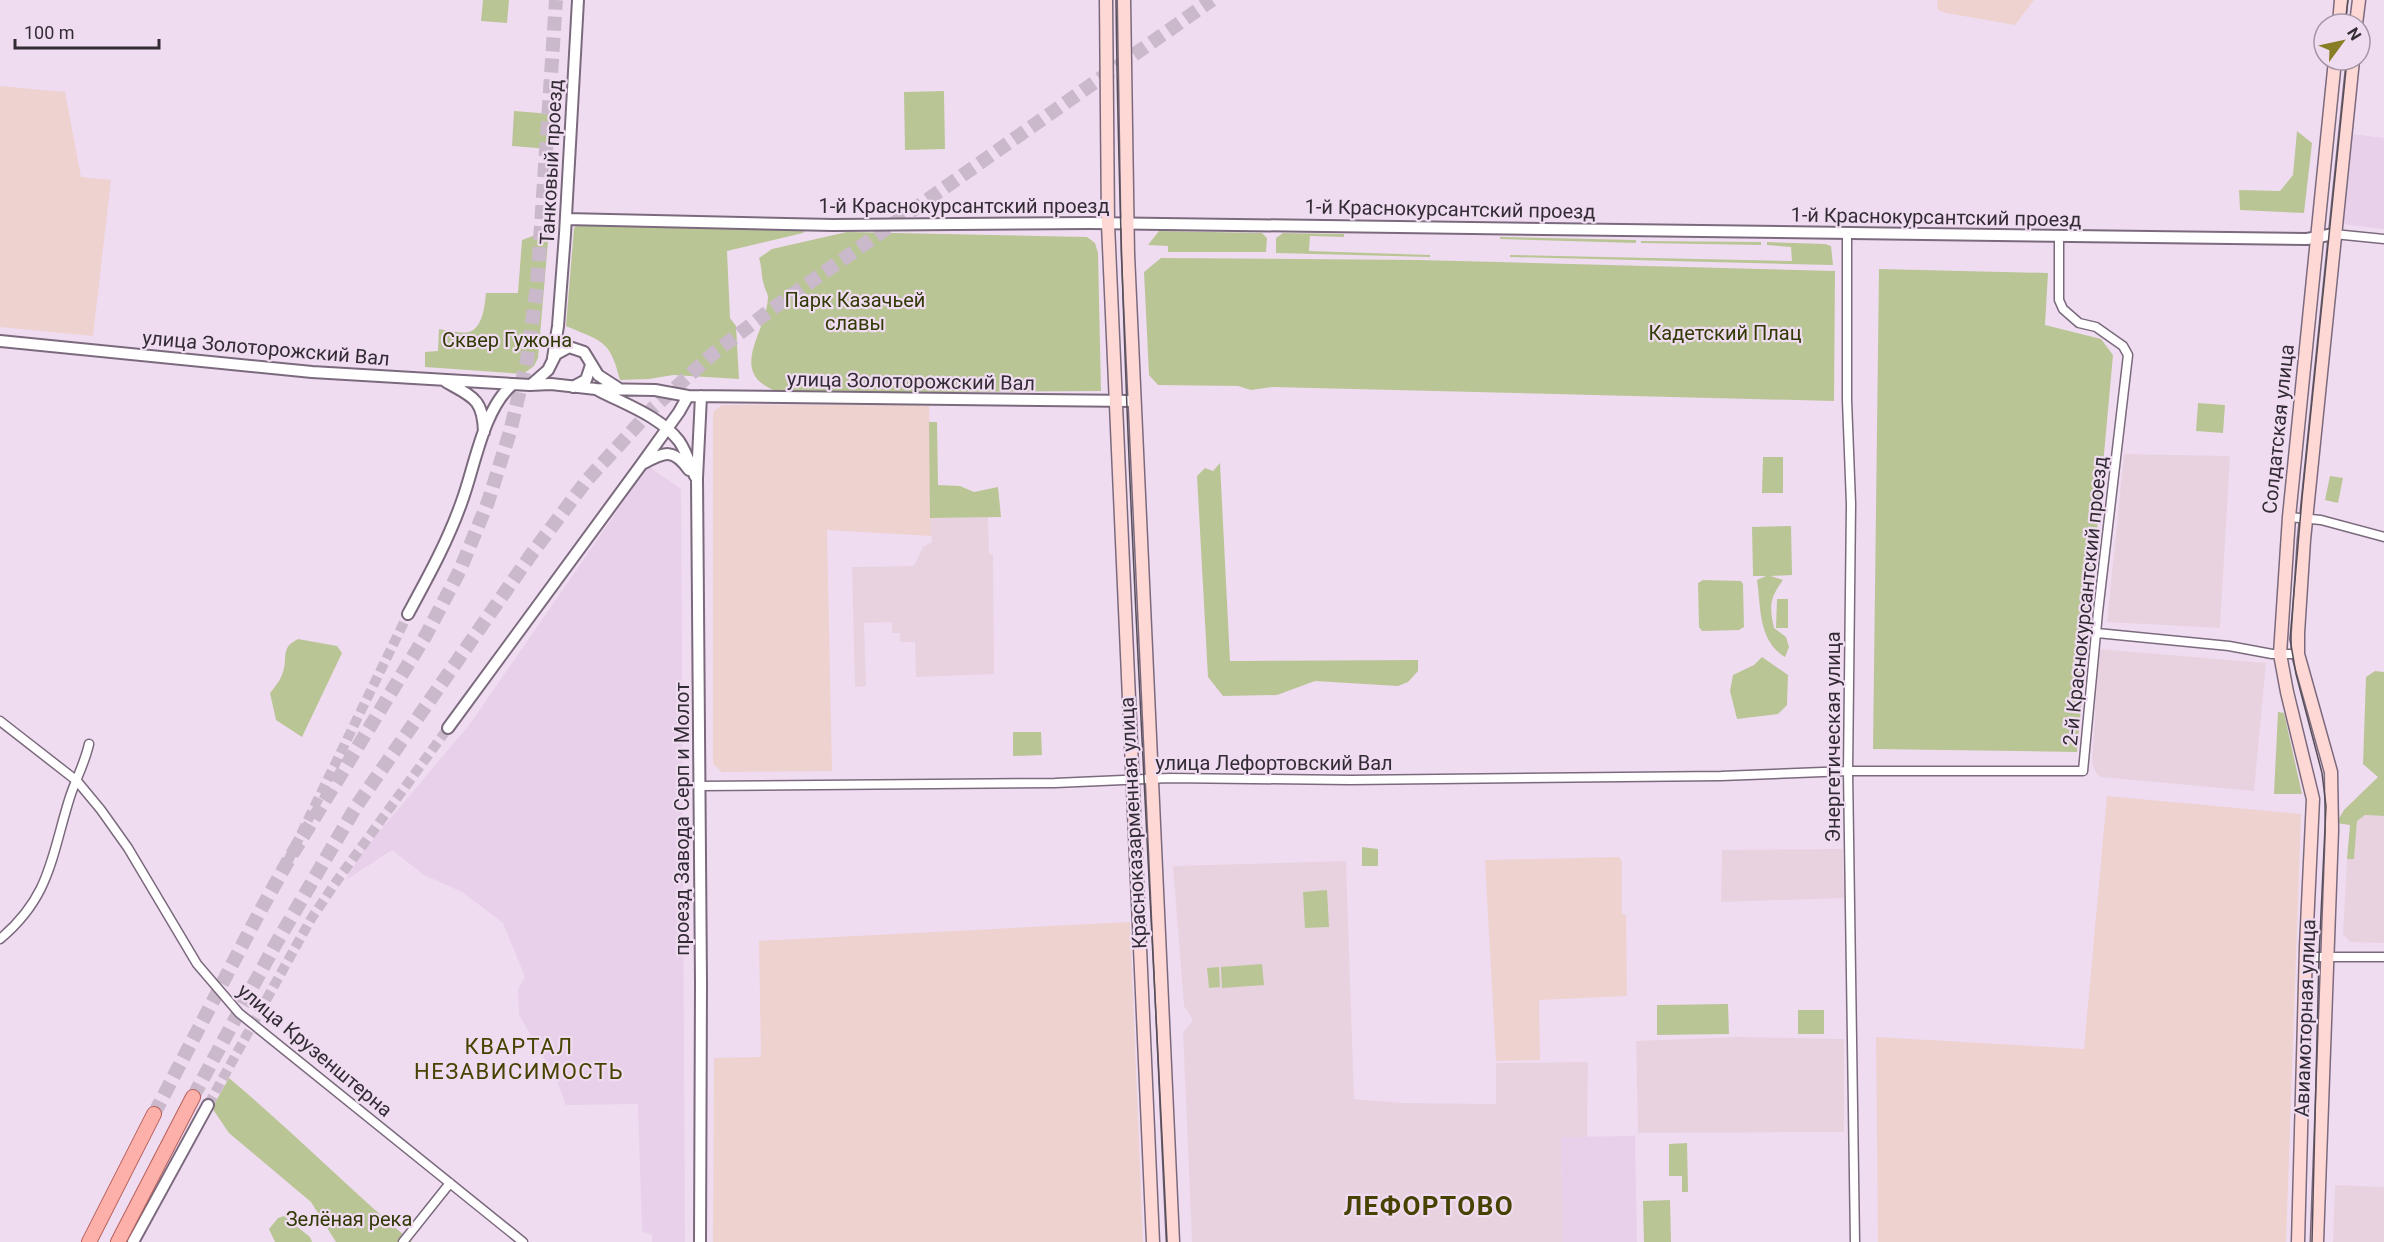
<svg xmlns="http://www.w3.org/2000/svg" width="2384" height="1242" font-family="Roboto,sans-serif">
<rect width="100%" height="100%" fill="#f0dcf1"/>
<path fill="#e8cfea" d="M2352,134L2384,138V229L2342,224Z
M648,466L681,489L685,1242H652V1235L642,1231L638,1104L566,1105L556,1078L519,1015L518,989L525,977L503,923L462,892L424,875L392,850L346,880L362,852L470,724Z
M1635,1136L1637,1242H1563L1561,1137Z"/>
<path fill="#edd2d0" d="M1937,0H2034L2015,25L1946,13L1938,10Z
M0,86L65,92L81,177L111,180L93,336L0,327Z
M929,404L932,536L827,530L832,771L722,772L713,764V412L722,405Z
M2107,796L2301,814L2286,1242H1878L1876,1037L2084,1049Z
M1619,857L1622,862V914L1626,915L1627,996L1539,1000L1540,1060L1496,1061L1485,860Z
M1130,922L1143,1242H713L714,1058L761,1057L759,941Z"/>
<path fill="#e8d2e0" d="M2124,454L2230,456L2220,628L2107,622Z
M988,517L989,554H993L994,674L916,677L915,642H900V633H892V622L864,623L866,686L855,687L852,567L914,566L923,547L932,542L930,518Z
M2099,649L2266,663L2254,791L2101,777L2096,773L2092,763Z
M2365,815L2384,816V943L2350,942L2343,934L2347,859H2354L2357,821Z
M1843,849L1844,898L1721,902L1722,850Z
M1346,861L1354,1099L1403,1103L1496,1104V1063L1588,1062L1587,1137H1561L1563,1242H1192L1183,1032L1193,1020L1184,1006L1173,866Z
M1740,1037L1844,1039V1132L1638,1133L1636,1041Z
M2335,1185L2384,1187V1242H2333Z"/>
<path fill="#bac596" d="M483,0H509L507,23L481,21Z
M944,91L945,149L905,150L904,92Z
M514,111L552,114L549,149L512,146Z
M2297,131L2312,143L2304,213L2240,210L2239,190L2280,191L2293,175Z
M576,226H591L806,230L803,233L727,251L730,318L736,326L739,379L673,375L649,379L620,380C610,340 603,342 566,326L574,228Z
M549,230L538,358L534,366L523,374L425,367V352L438,351L439,329C447,330 461,334 469,332C483,328 485,304 486,293H518L522,240Z
M1159,231L1262,233L1267,238L1266,252H1168V246L1148,245Z
M847,232L1087,237L1095,243L1098,253L1101,391L781,393C724,374 766,335 768,298C768,293 765,290 764,285C761,276 762,267 759,258L772,249Z
M1283,233L1344,234V237L1310,236L1309,251L1430,255V257L1276,253V238Z
M1500,237L1636,240V243L1500,239Z
M1641,241L1761,242V245L1641,243Z
M1767,242L1825,244L1831,246L1833,265L1510,257V255L1792,261L1791,247L1767,245Z
M1161,258L1420,260L1835,271L1834,401L1272,387L1251,390L1238,386L1158,385L1149,375L1144,272Z
M1879,269L2048,273L2045,325L2101,339L2113,355L2077,752L1873,749Z
M2198,403L2225,405L2223,433L2196,431Z
M929,422H937L938,485L960,486L974,492L998,487L1001,517L930,518Z
M1763,457H1783V493H1762Z
M1220,463L1230,661L1418,660V671L1408,682L1398,686L1315,681L1277,695L1223,696L1208,677L1197,476L1205,468L1213,471Z
M2330,476L2343,478L2338,503L2325,500Z
M1791,526L1792,575L1771,576L1783,580C1770,598 1769,605 1774,628L1786,637L1789,647L1785,657C1758,641 1761,607 1757,580L1766,576H1753L1752,527Z
M1703,580L1741,581L1743,584L1744,627L1739,630L1702,631L1699,627L1698,583Z
M1777,599H1788V628H1776Z
M298,639L337,646L342,653L302,737L276,720L270,693C275,687 281,679 283,672C288,657 280,648 298,639Z
M1762,657L1788,675L1787,705L1778,714L1737,719L1730,691L1733,675L1754,665Z
M2375,671L2384,672V816L2365,815L2357,821L2354,859H2347L2350,825L2336,823L2344,810L2378,777L2363,764L2366,677Z
M2278,712L2284,713L2302,794H2274Z
M1013,732H1041L1042,755L1013,756Z
M1362,847L1378,849V866H1362Z
M1327,890L1329,927L1305,928L1303,892Z
M1262,964L1264,985L1222,988L1221,967Z
M1219,967L1220,987L1209,988L1207,968Z
M1728,1004L1729,1034L1657,1035V1005Z
M1798,1010H1824V1034H1798Z
M229,1078C292,1131 349,1189 412,1242H336L311,1202L229,1133L212,1108Z
M1687,1143L1688,1192H1682V1176H1669V1144Z
M1670,1200L1671,1242H1644L1643,1201Z
M284,1216L310,1237L312,1242H275L269,1229L278,1218Z"/>
<g fill="none" stroke-linecap="round" stroke-linejoin="round">
<path stroke="#cab9cb" stroke-width="10" stroke-dasharray="10 5" stroke-linecap="butt" d="M288,861L408,614
M208,1105L311,919L336,882L448,728"/>
<path stroke="#cab9cb" stroke-width="14" stroke-dasharray="14 7" stroke-linecap="butt" d="M193,1097L274,947L357,805L530,556L587,480L653,408L715,352L769,311L1212,0
M154,1114L259,913L288,861L426,635L460,570L488,502L510,432L527,360L537,286L556,0"/>
<g stroke="#7b6a7d" stroke-width="11">
<path id="minor" d="M1847,233V400L1851,504L1848,771L1855,1242
M2334,234L2384,239
M2289,517L2321,520L2384,537
M2097,633L2229,646L2272,654H2298
M0,721L77,781L101,810L128,848L197,964L239,1013L523,1242
M700,786L1055,783L1169,778L1350,780L1721,776L1848,771H2083L2098,612L2128,355L2123,346L2096,327L2079,323L2063,309L2059,300V237
M0,939C50,897 51,858 69,800C75,780 84,766 89,744
M2306,957H2384
M403,1242L450,1183"/>
</g>
<g stroke="#7b6a7d" stroke-width="14">
<path id="tertiary" d="M566,219L833,225L1091,223L2307,239L2334,234
M0,341L312,372L530,385L551,384L596,389L655,390L688,396L1134,401
M553,358L558,326L565,234L578,0
M446,382C473,397 483,399 484,432
M532,384L548,370L556,354L569,347L584,352L598,375L618,388
M573,387L586,380L591,365
M598,390C624,404 660,416 679,441C686,451 690,464 695,476
M644,463C665,452 673,448 689,470
M408,614C428,577 448,541 462,501C475,466 483,409 513,384
M448,728L641,465L679,412L688,396
M133,1242L208,1105
M700,1242L701,983L697,478L701,396"/>
</g>
<g stroke="#7b6a7d" stroke-width="15">
<path id="secondary" d="M1106,0L1108,224L1153,1242
M1124,0L1128,254L1173,1242
M2339,24L2341,0
M2356,24L2359,0
M2298,1242L2306,947L2313,799L2287,692L2280,654L2289,517L2335,60
M2317,1242L2332,830L2331,772L2298,654V633L2304,540L2353,60"/>
</g>
<g stroke="#b5605b" stroke-width="16">
<path id="primary" d="M89,1242L154,1114
M118,1242L193,1097"/>
</g>
<use href="#minor" stroke="#fff" stroke-width="8"/>
<use href="#tertiary" stroke="#fff" stroke-width="10"/>
<use href="#secondary" stroke="#fed8d4" stroke-width="12"/>
<use href="#primary" stroke="#fdb0a9" stroke-width="14"/>
<path stroke="#584e59" stroke-width="1.5" d="M1116,0C1121,414 1148,828 1167,1242
M2345,24L2348,0
M2312,1242L2319,957L2326,806L2322,773L2296,674L2290,639L2302,498L2347,60"/>
</g>
<g text-anchor="middle" stroke-width="4.5" stroke-linejoin="round" paint-order="stroke">
<g font-size="20" fill="#332c34" stroke="#f0dcf1">
<text transform="translate(551 162) rotate(-87)" y="7">Танковый проезд</text>
<text x="964" y="213">1-й Краснокурсантский проезд</text>
<text transform="translate(1450 209) rotate(1)" y="7">1-й Краснокурсантский проезд</text>
<text transform="translate(1936 217) rotate(1)" y="7">1-й Краснокурсантский проезд</text>
<text transform="translate(266 348) rotate(5)" y="7">улица Золоторожский Вал</text>
<text transform="translate(911 381) rotate(1)" y="7">улица Золоторожский Вал</text>
<text transform="translate(2278 429) rotate(-84)" y="7">Солдатская улица</text>
<text transform="translate(2085 601) rotate(-84)" y="7">2-й Краснокурсантский проезд</text>
<text transform="translate(1833 737) rotate(-90)" y="7">Энергетическая улица</text>
<text x="1274" y="770">улица Лефортовский Вал</text>
<text transform="translate(682 819) rotate(-90)" y="7">проезд Завода Серп и Молот</text>
<text transform="translate(1133 823) rotate(-93)" y="7">Красноказарменная улица</text>
<text transform="translate(2305 1018) rotate(-88)" y="7">Авиамоторная улица</text>
<text transform="translate(315 1050) rotate(40)" y="7">улица Крузенштерна</text>
</g>
<g font-size="20" fill="#313905" stroke="#f0dcf1">
<text x="855" y="307">Парк Казачьей<tspan x="855" dy="23">славы</tspan></text>
<text x="1725" y="340">Кадетский Плац</text>
<text x="507" y="347">Сквер Гужона</text>
<text x="349" y="1226">Зелёная река</text>
</g>
<g font-size="22" letter-spacing="1.5" fill="#484200" stroke="#f0dcf1">
<text x="519" y="1054">КВАРТАЛ<tspan x="519" dy="25">НЕЗАВИСИМОСТЬ</tspan></text>
</g>
<g font-size="26" font-weight="bold" letter-spacing="1.5" fill="#484200" stroke="#f0dcf1">
<text x="1429" y="1215">ЛЕФОРТОВО</text>
</g>
</g>
<g transform="translate(2342 42) rotate(57)"><circle r="28" fill="#f0dcf1" stroke="#a496a5" stroke-width="1.5"/>
<path d="M0-4.5L10 22L0 15L-10 22Z" fill="#877e25"/>
<text y="-9" font-size="16" font-weight="bold" text-anchor="middle" fill="#332c34">N</text>
</g>
<path d="M15 39v9h144v-9" fill="none" stroke="#332c34" stroke-width="3"/>
<text x="24" y="39" font-size="18" fill="#332c34" stroke="#f0dcf1" stroke-width="4.5" paint-order="stroke">100 m</text>
</svg>
